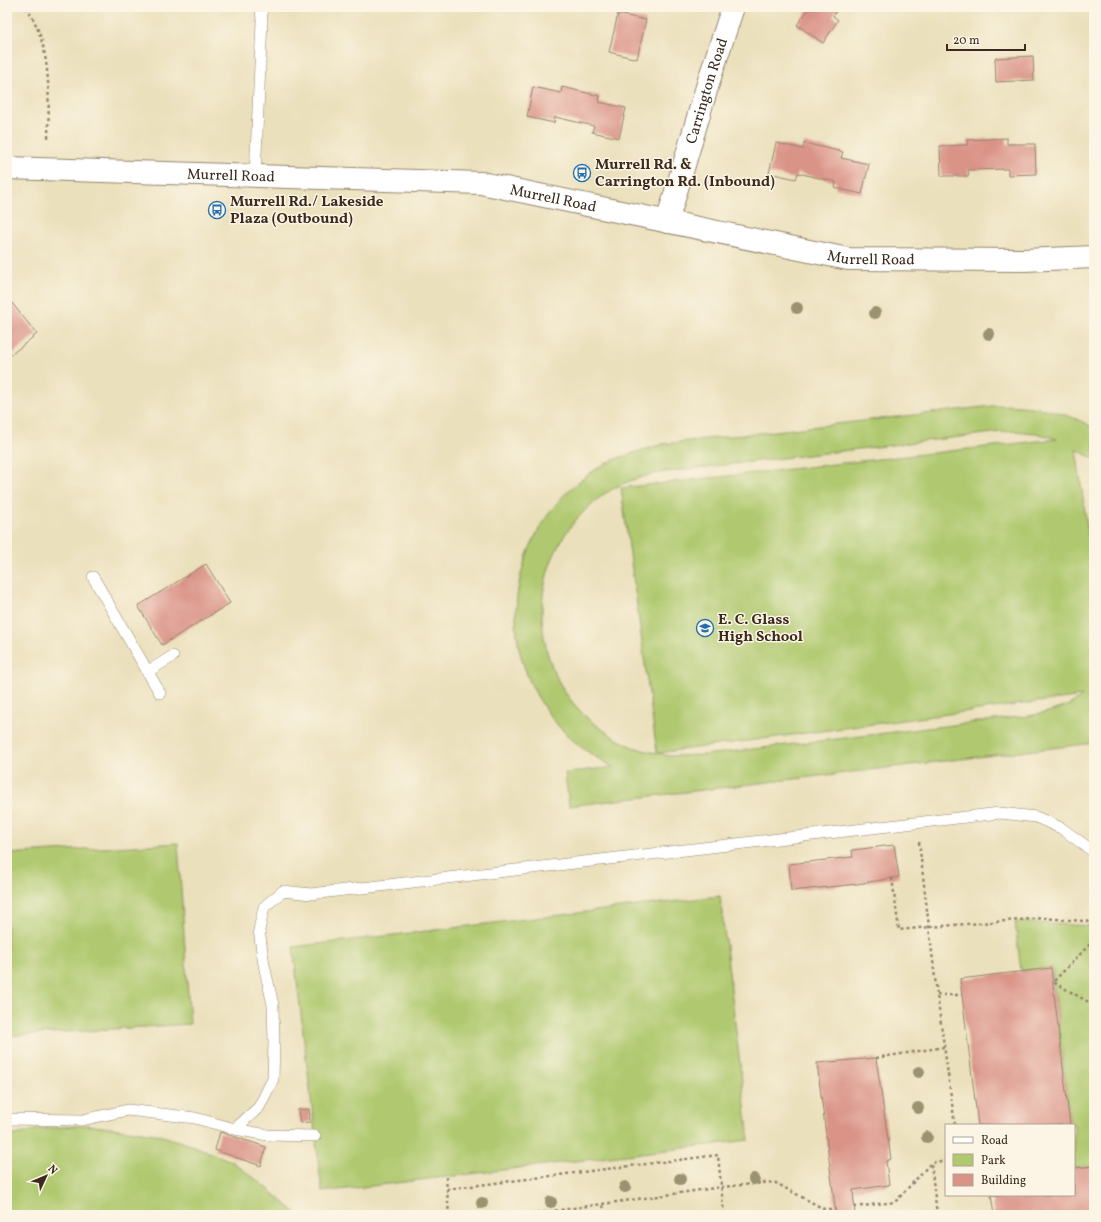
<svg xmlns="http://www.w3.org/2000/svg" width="1101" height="1222" font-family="Vollkorn,serif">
<rect width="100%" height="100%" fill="#fcf5e5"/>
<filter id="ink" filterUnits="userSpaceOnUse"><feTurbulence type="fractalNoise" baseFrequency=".025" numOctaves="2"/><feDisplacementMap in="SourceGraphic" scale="8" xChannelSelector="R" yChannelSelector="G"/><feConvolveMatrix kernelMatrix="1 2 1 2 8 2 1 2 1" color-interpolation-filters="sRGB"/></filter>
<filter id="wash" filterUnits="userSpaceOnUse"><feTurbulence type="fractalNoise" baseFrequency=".012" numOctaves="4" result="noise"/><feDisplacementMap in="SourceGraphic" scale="16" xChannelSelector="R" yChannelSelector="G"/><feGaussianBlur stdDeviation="0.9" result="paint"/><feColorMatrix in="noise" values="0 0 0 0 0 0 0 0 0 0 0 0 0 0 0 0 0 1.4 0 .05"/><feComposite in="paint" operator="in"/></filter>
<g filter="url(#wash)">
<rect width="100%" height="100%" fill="#ebe0bc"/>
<path fill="#b0c96f" stroke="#767a46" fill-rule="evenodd" d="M1001,405C1036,406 1063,410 1094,428V459L1076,449L1094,576V743L569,806L565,773L613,767C603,761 593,756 584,749C570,739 556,725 546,710C534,693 525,673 520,652C505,589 532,515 585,477C594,470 605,463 616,459C631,453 647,449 663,444ZM1015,431L1036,433L1057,439L621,488L657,753C635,750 616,740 599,727C542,688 526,605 559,545C567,529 580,514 593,503C615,484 637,477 665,472L993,433ZM1082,696C1068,709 1045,713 1027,716L704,755L670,756L658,753Z
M178,843L190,1024L7,1036V854Z
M720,896L749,1140L322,1192L293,947Z
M1015,922L1094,926V1166L1074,1168V1125H1070L1052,968L1021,971Z
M85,1125L120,1129L156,1134L194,1146L231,1161L265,1186L298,1215H7V1137L40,1129Z"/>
<g id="blocks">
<path fill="#da9387" d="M810,7H839L833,16L838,20L823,43L797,25Z
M618,14L646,20L637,59L609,52Z
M1033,56L1034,80L996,82L995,58Z
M533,87L561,93L562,87L600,96L599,102L626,108L619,138L592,132L594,126L555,117L554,123L527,117Z
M1007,138V144H1035L1036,174L1008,175V169L968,170L969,176H941L940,146L968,145L967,140Z
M776,143L803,149L804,143L843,152L841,158L869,164L862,194L835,188L836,182L798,173L796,179L769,173Z
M7,297L37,334L7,358Z
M206,564L230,603L162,645L138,606Z
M894,845L899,877L857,884L791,891L789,864L853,857L852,850Z
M1051,968L1070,1125H978L960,979Z
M876,1058L891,1159L886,1161L889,1185L853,1190L855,1215H836L817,1063Z
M309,1109L310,1122L300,1123L298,1110Z
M220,1132L266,1147L261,1166L215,1150Z
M1094,1166V1215H994L991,1195H1074V1168Z"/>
</g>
</g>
<g filter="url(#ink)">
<use href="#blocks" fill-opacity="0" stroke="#93856d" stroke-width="1"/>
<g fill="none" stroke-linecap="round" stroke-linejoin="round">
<g stroke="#93856d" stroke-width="12">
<path id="service" d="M255,176L262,21L261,7
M93,577L160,693
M147,672L173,656
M7,1119L82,1120L128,1110L195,1118L235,1129L259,1107L273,1079L274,1043L273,1005L264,965L259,930L264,907L283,891L311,894L1000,813L1036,817L1061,828L1094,852
M235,1129L267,1135L315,1136"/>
</g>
<g stroke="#93856d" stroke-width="24">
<g id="minor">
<path id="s1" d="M667,222L710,77L733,7"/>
</g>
</g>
<g stroke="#93856d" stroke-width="24">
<g id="tertiary">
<path id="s2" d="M7,168L481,183L848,259L1024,260L1094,257"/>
</g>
</g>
<path stroke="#93856d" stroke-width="2.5" stroke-dasharray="3 3" stroke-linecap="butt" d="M26,7C52,44 49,96 48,139
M919,842L937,995L955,1125
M892,878L899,930L929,927L1045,918L1094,922
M1094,940L1053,982L1094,1005
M937,995H962
M876,1058L944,1047
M446,1177L449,1215
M447,1189L718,1155L724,1215
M603,1205L605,1215
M854,1207L895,1202L931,1163
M525,1215L722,1187L774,1182L824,1209H835
M937,1215L931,1163L946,1160"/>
<use href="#service" stroke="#fff" stroke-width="11"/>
<use href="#minor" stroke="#fff" stroke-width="22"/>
<use href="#tertiary" stroke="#fff" stroke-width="22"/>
</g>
<g fill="#9a9270">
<circle cx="797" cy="308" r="6"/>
<circle cx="875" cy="313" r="6"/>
<circle cx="989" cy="334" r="6"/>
<circle cx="919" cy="1072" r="6"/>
<circle cx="918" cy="1108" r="6"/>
<circle cx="927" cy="1137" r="6"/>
<circle cx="680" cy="1179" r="6"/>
<circle cx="754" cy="1179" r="6"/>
<circle cx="625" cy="1187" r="6"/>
<circle cx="551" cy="1202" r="6"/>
<circle cx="482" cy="1203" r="6"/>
</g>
</g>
<defs>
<g id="bus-ring" transform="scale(0.9)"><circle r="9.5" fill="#fcf5e5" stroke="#1f6fb2" stroke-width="1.5"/><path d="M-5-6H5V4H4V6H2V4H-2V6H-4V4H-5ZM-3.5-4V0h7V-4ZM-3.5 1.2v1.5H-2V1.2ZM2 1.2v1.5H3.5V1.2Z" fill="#1f6fb2"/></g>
<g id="school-ring" transform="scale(0.9)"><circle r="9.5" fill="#fcf5e5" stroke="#1f6fb2" stroke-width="1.5"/><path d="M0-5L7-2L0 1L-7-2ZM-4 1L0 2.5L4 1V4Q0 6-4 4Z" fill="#1f6fb2"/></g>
</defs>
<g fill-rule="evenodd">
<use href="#bus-ring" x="582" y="173"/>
<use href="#bus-ring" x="217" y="210"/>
<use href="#school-ring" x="705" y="628"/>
</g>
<g text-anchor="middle" stroke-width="3" stroke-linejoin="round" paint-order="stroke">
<g font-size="15" fill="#3b2a1e" stroke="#fcf5e5">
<text dy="5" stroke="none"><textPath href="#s1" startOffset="137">Carrington Road</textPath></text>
<text dy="5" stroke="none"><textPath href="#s2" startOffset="224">Murrell Road</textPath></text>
<text dy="5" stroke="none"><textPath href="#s2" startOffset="548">Murrell Road</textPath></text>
<text dy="5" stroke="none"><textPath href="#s2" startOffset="872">Murrell Road</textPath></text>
</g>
<g font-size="15" font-weight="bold" fill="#3b2a1e" stroke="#fcf5e5" text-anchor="start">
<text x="595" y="169">Murrell Rd. &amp;<tspan x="595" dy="17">Carrington Rd. (Inbound)</tspan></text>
<text x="230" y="206">Murrell Rd./ Lakeside<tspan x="230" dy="17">Plaza (Outbound)</tspan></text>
<text x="718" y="624">E. C. Glass<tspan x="718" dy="17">High School</tspan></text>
</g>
</g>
<rect width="1101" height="1222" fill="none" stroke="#fcf5e5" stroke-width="24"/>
<rect x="945" y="1124" width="130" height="72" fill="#fcf5e5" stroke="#afa495"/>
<rect x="953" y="1137" width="20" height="6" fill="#ffffff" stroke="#afa495"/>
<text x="981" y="1144" font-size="12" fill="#3b2a1e">Road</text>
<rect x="953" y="1154" width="20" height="12" fill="#b0c96f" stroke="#afa495"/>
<text x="981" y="1164" font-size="12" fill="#3b2a1e">Park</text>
<rect x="953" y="1174" width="20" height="12" fill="#da9387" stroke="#afa495"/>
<text x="981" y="1184" font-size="12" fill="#3b2a1e">Building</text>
<g transform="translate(46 1176) rotate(46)" stroke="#fcf5e5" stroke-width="3" paint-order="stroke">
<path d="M0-3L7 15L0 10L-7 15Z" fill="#3b2a1e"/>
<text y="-6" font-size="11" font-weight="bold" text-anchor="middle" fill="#3b2a1e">N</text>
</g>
<path d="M947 44v6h78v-6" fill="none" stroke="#3b2a1e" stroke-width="2"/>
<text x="953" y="44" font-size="12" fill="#3b2a1e" stroke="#fcf5e5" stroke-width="3" paint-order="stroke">20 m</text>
</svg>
